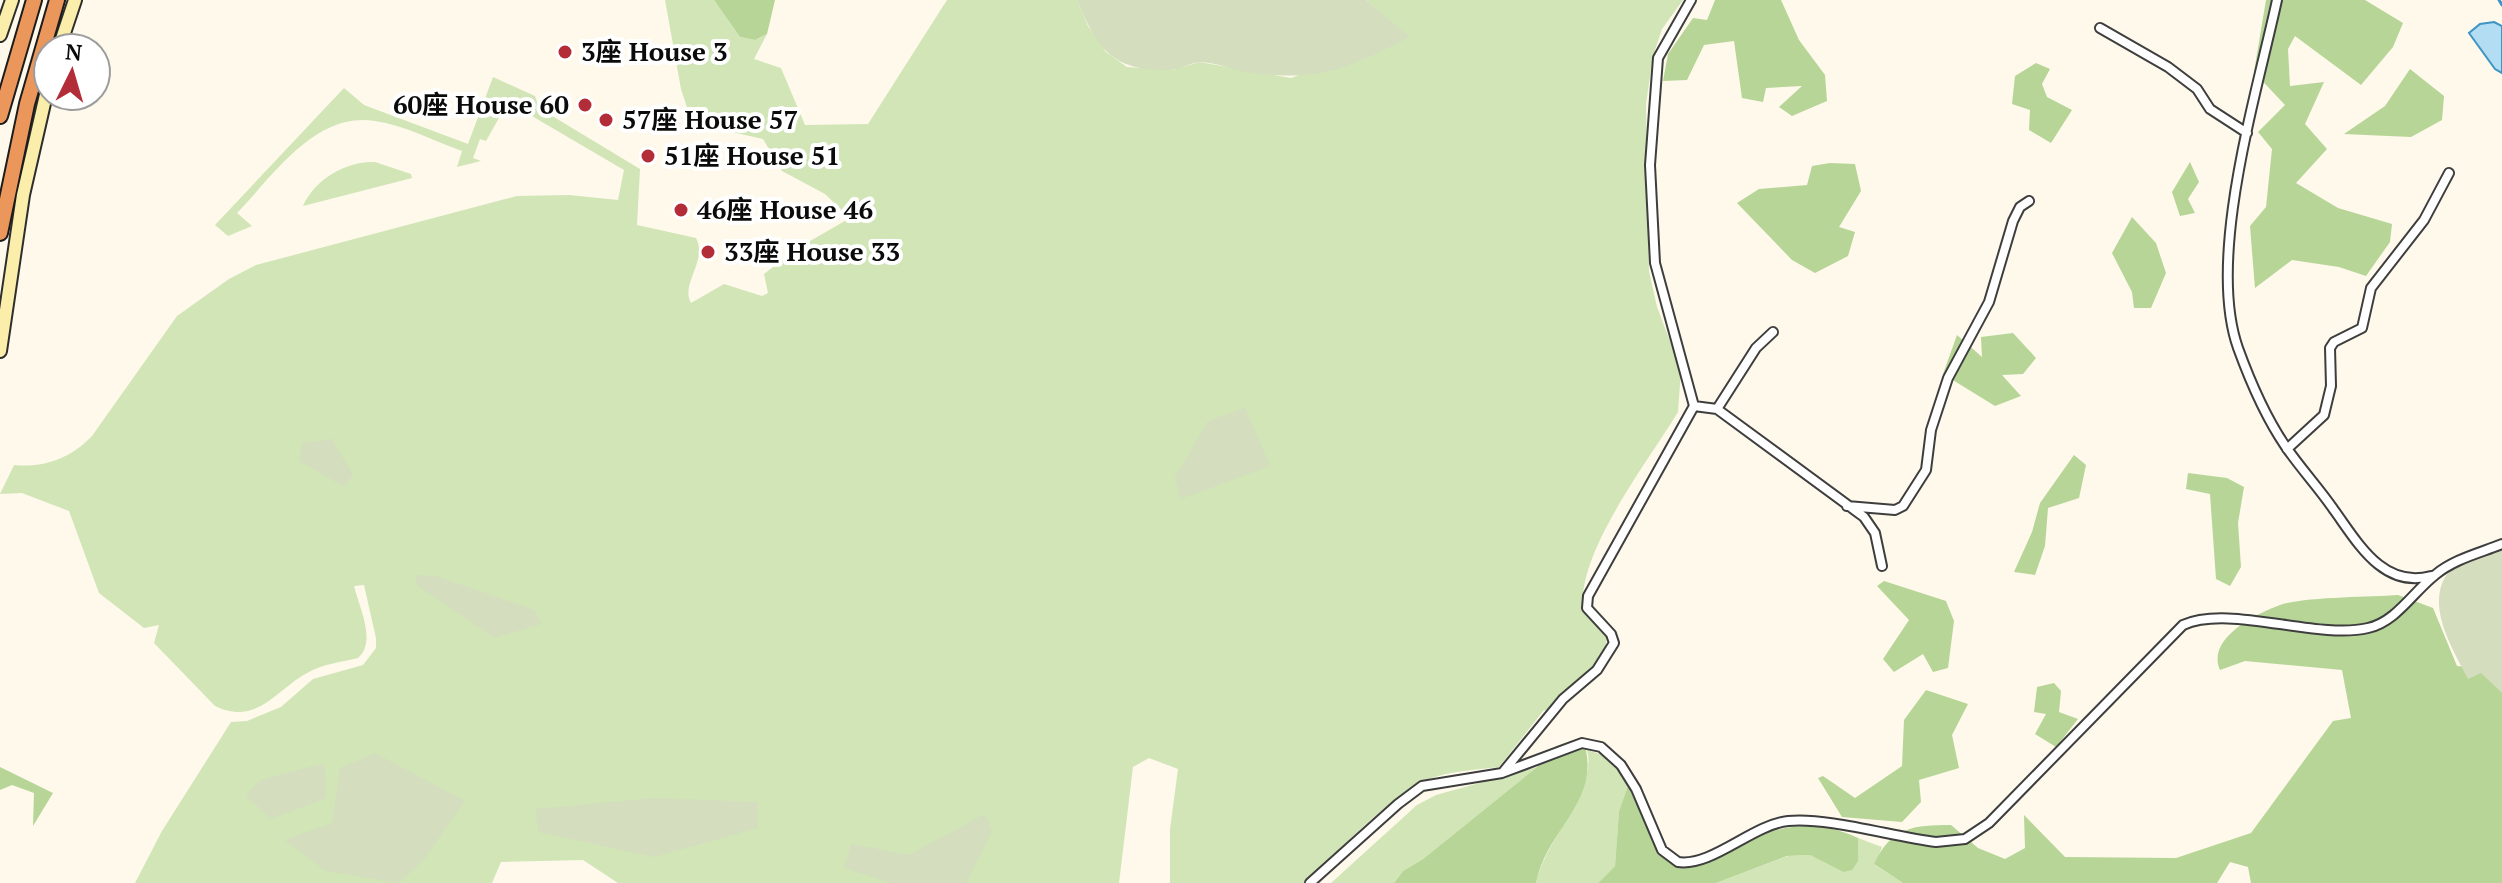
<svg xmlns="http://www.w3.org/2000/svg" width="2502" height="883" font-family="'PT Serif','Noto Sans TC',serif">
<rect width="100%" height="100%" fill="#fef9eb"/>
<path fill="#d1e5b7" d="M665,0H714L740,37L755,40L767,34L754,59L781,68L805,125L868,124L947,0H1077L1088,26L1106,52L1127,67L1173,70L1199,62L1291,78L1409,37L1366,0H1683L1662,29L1653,56L1646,104L1649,271L1657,307L1681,370L1678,412C1648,462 1576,553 1583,611L1607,634L1605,651L1556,716L1544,710L1499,767C1475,770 1449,771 1426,780C1388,797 1336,854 1304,883H1170V829L1178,769L1149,758L1133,767L1119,883H618L583,860L501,862L492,883H135L162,831L231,722L247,721L281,707L313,679L363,665L376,648V638L364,585L354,586C359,607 377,642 358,658C342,662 323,664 309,672C278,687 258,727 215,706L154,643L159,625L144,628L99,593L69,511L22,493L0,494L14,465C45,468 71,458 92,436L177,316L229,279L256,265L517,196L569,195L618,200L624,170L508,102L486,141L480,139L473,158L481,161L457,167L462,151C434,141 404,125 375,121C315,111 273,176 237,213L252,226L228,236L215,225L344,88L364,105L468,144L493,77L535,96L539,108L640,169L637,225L696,238C708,261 680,284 691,303L724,284L762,296L768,293L764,274L798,248L850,218L825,194L782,171L763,139L692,123L681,89Z
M375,162L411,174L412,178L303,206C315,179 346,161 375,162Z
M1587,750L1610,757L1628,786L1619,811L1615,866L1598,883H1536C1543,843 1598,790 1587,750Z
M1537,767L1423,859L1403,871L1394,883H1331L1417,805L1436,795Z
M1858,838L1882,847L1875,865L1903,883H1716L1788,856L1810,855L1843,872L1858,861Z"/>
<path fill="#b6d597" d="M714,0H775L767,34L755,40L740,37Z
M1715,0H1781L1799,40L1825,75L1827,101L1792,116L1779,107L1802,86L1766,88L1763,102L1742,98L1734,41L1704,45L1687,80L1663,81L1668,54L1693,18L1707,20Z
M2266,0H2365L2403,23L2393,47L2361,85L2295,36L2288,49L2290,86L2324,82L2305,124L2327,149L2296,183L2338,208L2392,224L2390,242L2366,276L2339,267L2292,260L2255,288L2250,226L2266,207L2272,149L2258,132L2285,105L2254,72Z
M2036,63L2050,69L2042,84L2047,97L2072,110L2051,143L2029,130L2030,110L2012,104L2015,76Z
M2410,69L2444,96L2442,120L2411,137L2344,134L2385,106Z
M2190,162L2199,182L2188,199L2195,213L2180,216L2172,192Z
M1830,163L1855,164L1861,191L1839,227L1855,232L1848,256L1815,273L1792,260L1737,203L1759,189L1807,185L1812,166Z
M2132,217L2156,243L2166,273L2151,308H2134L2132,292L2112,253Z
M2013,333L2036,358L2023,374L2002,375L2021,396L1995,406L1943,374L1957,335L1982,357L1981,337Z
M2074,455L2086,465L2079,498L2048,508L2045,546L2035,575L2014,572L2032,532L2040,503Z
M2188,473L2227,478L2244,487L2238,523L2241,567L2230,586L2216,579L2210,494L2186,489Z
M1884,581L1946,601L1954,621L1948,668L1933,672L1923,654L1894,672L1883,659L1909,620L1877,586Z
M2398,595L2433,608L2457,666L2502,671V883H2251L2248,867L2230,862L2217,883H1903L1874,864C1891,827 1914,825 1951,825L1978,848L2005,859L2025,848L2024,815L2065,857L2176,858L2251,833L2333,721L2351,718L2342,670L2245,661L2220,670C2206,639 2255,614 2280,605C2302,597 2370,597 2398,595Z
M2054,683L2061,691L2059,712L2078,719L2056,747L2035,734L2046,714L2034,712L2037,687Z
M1926,690L1968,704L1952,735L1959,768L1919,780L1921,802L1902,822L1842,817L1818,778L1823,776L1855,798L1902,766L1904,720Z
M1582,737C1606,799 1546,828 1536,883H1394L1403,871L1423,859L1537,767L1556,746Z
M0,767L53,793L33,826L34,793L12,785L0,790Z
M1628,786L1660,855L1692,865C1750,839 1795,809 1858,838V861L1852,870L1843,872L1810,855L1787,856L1716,883H1598L1615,866L1619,811Z"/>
<path fill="#d4ddbe" d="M1077,0H1366L1410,37C1349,67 1323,82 1253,73C1236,71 1216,62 1199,62C1189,63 1180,70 1170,70C1112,71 1098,50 1077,0Z
M1245,408L1270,466L1181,499L1175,477L1208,421Z
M332,439L353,475L344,487L300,461L302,443Z
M2502,548V693L2481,673L2468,679C2452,647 2423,603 2450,570Z
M415,575L435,576L535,610L541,624L494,638L418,586Z
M375,753L465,801L422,862L398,883L326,871L284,840L332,823L340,768Z
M324,763L326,798L271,819L245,795L261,780Z
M657,798L758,802V828L654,857L538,832L536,809Z
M985,814L992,831L966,883H891L844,868L851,844L909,855Z"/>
<path fill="#b3ddf2" stroke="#3e94c4" stroke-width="2" d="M2494,22L2502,26V73L2495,69L2469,33L2480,24Z"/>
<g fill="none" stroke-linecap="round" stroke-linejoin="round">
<path stroke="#3e94c4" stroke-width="3" d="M2499,0L2502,5"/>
<g stroke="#3e3e3e" stroke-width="12">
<path id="street" d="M2277,0C2257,93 2206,258 2238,348C2250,381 2266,418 2286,447C2301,469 2319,488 2334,510C2358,543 2383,589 2431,576
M2100,28L2168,67L2197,89L2210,109L2247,133
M1694,406L1717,409L1864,517L1875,533L1882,566
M1717,409L1756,348L1773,332
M2287,449L2324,415L2331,386L2330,348L2334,342L2362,328L2371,288L2424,220L2449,173
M1847,506L1895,510L1903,506L1926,470L1931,430L1948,378L1989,302L2013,221L2020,207L2029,201
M1503,772L1563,699L1597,670L1614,643L1611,634L1587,608L1588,596L1694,406L1655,263L1650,165L1658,58L1691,0
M1310,883L1398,804L1422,786L1502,773L1582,743L1601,747L1621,765L1636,789L1662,850L1678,862C1712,867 1752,825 1788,821C1828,817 1894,837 1936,842L1965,839L1989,823L2183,625C2229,604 2316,640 2368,628C2396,622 2413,592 2435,575C2454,559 2480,553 2502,544"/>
</g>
<g stroke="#2d2d2d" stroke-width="16">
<path id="secondary" d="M0,35L12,0
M59,48L75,0
M0,351L23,195L48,86"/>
</g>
<g stroke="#1c1c1c" stroke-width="18">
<path id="highway" d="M0,116L34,0
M0,233L27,104L57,0"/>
</g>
<use href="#street" stroke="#fff" stroke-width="8"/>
<use href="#secondary" stroke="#faeeaa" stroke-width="12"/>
<use href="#highway" stroke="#eb975b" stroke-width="14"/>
</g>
<g fill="#b22d38" stroke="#fff" stroke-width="3">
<circle cx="565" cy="52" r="8"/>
<circle cx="585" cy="105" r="8"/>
<circle cx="606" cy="120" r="8"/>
<circle cx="648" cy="156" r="8"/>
<circle cx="681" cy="210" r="8"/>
<circle cx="708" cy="252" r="8"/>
</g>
<g text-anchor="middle" stroke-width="8" stroke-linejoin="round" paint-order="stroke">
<g font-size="26" font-weight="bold" fill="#0b0b0b" stroke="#fff" text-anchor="start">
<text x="581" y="61">3座 House 3</text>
<text x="569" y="114" text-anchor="end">60座 House 60</text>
<text x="622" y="129">57座 House 57</text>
<text x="664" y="165">51座 House 51</text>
<text x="697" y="219">46座 House 46</text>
<text x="724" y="261">33座 House 33</text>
</g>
</g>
<g transform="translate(72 72) rotate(5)"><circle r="38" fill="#ffffff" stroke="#9d9d9d" stroke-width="2"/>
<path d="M0-6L14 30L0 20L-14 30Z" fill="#b22d38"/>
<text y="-12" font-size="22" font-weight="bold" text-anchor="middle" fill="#0b0b0b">N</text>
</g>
</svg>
